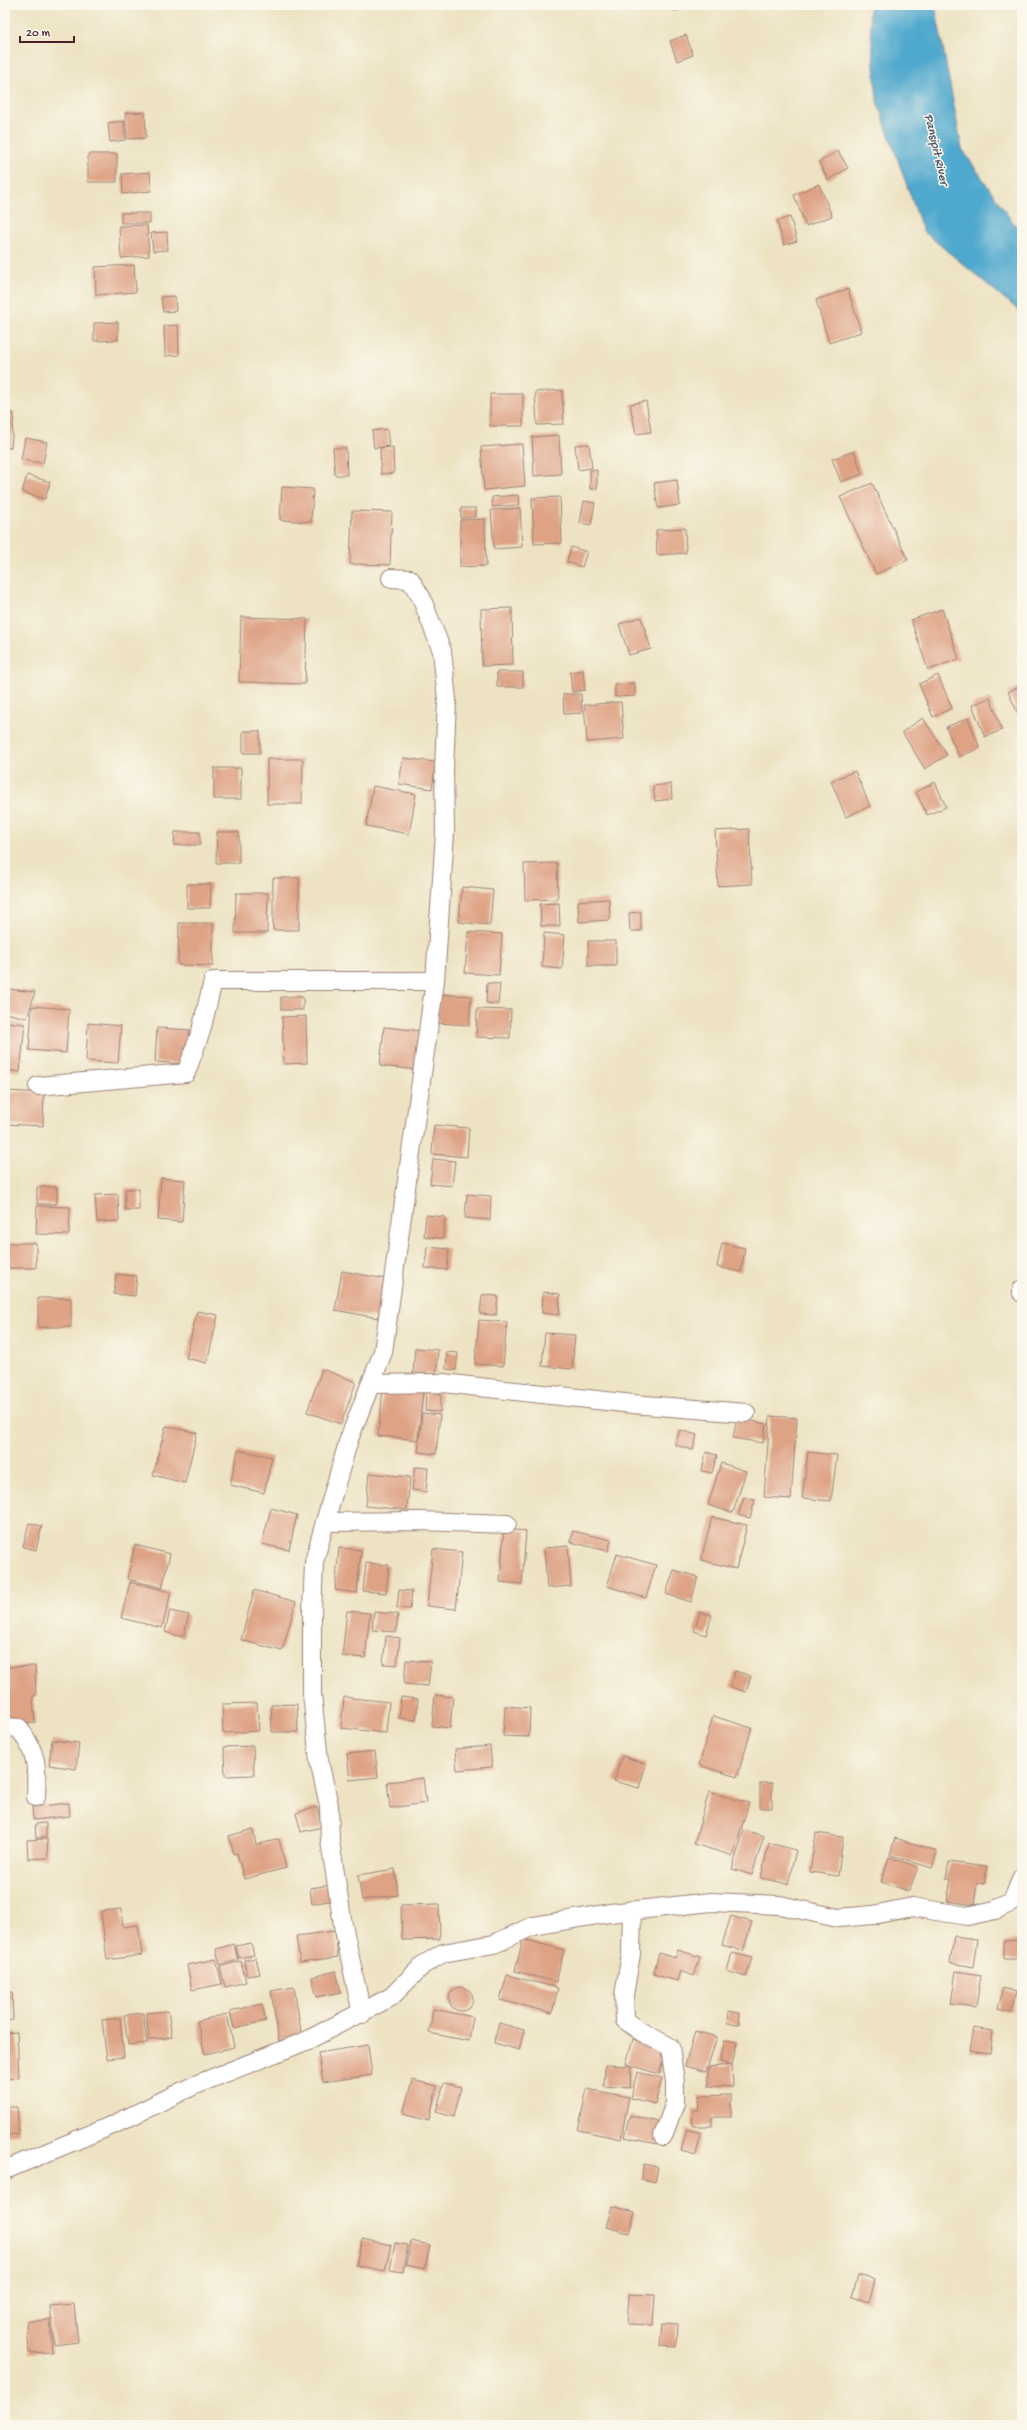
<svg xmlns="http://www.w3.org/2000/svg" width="1027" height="2430" font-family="'Gochi Hand',sans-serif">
<rect width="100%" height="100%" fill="#fbf7ec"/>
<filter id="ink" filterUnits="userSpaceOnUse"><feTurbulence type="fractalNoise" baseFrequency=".025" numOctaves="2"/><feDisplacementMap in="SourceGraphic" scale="8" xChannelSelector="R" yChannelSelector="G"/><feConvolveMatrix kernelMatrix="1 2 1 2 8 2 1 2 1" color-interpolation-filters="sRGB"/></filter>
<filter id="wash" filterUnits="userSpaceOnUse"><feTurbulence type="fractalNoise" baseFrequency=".012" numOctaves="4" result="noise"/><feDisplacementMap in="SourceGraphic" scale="16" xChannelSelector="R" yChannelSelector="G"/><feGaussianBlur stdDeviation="0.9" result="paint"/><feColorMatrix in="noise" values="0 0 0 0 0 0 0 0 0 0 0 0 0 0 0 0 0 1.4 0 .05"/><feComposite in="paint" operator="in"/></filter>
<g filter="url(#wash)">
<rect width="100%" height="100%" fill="#ede3c3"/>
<path fill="#50a8cd" stroke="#4d647c" d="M869,5H935L962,149L1014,224L1022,230V313L923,231L877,101Z"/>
<g id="blocks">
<path fill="#dea284" d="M672,5H691L674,11Z
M686,35L693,55L677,61L670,41Z
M145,112L146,138L127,139L125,113Z
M124,121L125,140L110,142L108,123Z
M838,151L848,168L828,180L819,162Z
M88,154H117V182H88Z
M150,172L151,191L123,194L122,174Z
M819,184L832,216L806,226L794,195Z
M121,213H150V223H121Z
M790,217L797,241L784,245L777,221Z
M147,225L149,256L121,258L119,226Z
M167,232L168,250L153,251L151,233Z
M134,265L136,292L96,295L95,267Z
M848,289L861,332L829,343L816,300Z
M175,296L176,311L163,312L161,297Z
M118,322V340L94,341V323Z
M178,325L179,355L165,356L164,326Z
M562,390L564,424L537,425L535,392Z
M490,394H523V426H490Z
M646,401L651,432L636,434L630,404Z
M5,412L14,413L11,448L5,447Z
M387,429L389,446L374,448L372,431Z
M559,435L561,474L534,476L532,437Z
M25,438L47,442L43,463L21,460Z
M522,444L525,486L484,490L481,447Z
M589,444L592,468L578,470L575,445Z
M393,447L394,473L381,474L380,448Z
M333,448H346L347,475H335Z
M854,451L862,474L841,482L832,459Z
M590,470H597V489H590Z
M27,475L50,482L45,499L22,492Z
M677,480L680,505L658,508L654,483Z
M872,483L908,560L876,574L840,497Z
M282,487L313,489L311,522L280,520Z
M518,495L519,505L492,507V497Z
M560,497L562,543L534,544L532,498Z
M584,501L595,503L591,525L580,523Z
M461,508H476V517L461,518Z
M520,508L522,547L494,549L491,510Z
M352,511L392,512L390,565L350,564Z
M485,519L486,566L460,567V520Z
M685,528L686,553L657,555L656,530Z
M571,547L587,552L582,567L567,562Z
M512,608L513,665L482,666L481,609Z
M942,609L959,659L928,670L911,620Z
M241,617L307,619L305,684L239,682Z
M641,617L651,649L629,655L619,624Z
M583,670L585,690L572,692L570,672Z
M497,672H523V687H497Z
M938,675L952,708L933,717L919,684Z
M635,683V696L615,697V684Z
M1022,685V722L1008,692Z
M563,694H581L582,713L564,714Z
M990,698L1002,730L985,737L972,705Z
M621,702L624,739L587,742L584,705Z
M923,718L947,755L925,769L902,732Z
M968,718L980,748L959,757L946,727Z
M243,731H260V753H243Z
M403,758L436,762L432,789L399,784Z
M267,759H303L302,804H267Z
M214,768H241V799H214Z
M855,771L870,806L846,817L831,781Z
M935,782L946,807L927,815L916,792Z
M671,784L672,799L655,801L653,786Z
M373,786L416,794L409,834L366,826Z
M749,829L752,884L718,886L715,831Z
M175,832H200V845H174Z
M217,832H239V863H216Z
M557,863L558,899L525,900L524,864Z
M273,878H299V930H273Z
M187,884H211L210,908H187Z
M462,887L493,890L490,925L459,922Z
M236,893H268L267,933H235Z
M609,899L610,920L579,922L578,901Z
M559,903L560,926H541L540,904Z
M641,912V931H630L629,913Z
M179,923H213V966L178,965Z
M468,932L502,934L499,975L465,973Z
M544,933L565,935L562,969L542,967Z
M588,941H616V966H588Z
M487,983L500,984L498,1004L486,1003Z
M9,989L35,992L27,1018L5,1013Z
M439,994L471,996L469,1025L437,1023Z
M281,997H303V1010H281Z
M32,1006L69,1009L66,1053L29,1050Z
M477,1009L511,1010L510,1038L476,1037Z
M306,1016L307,1063L284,1064L282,1017Z
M5,1022L25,1024L20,1072L5,1070Z
M88,1023L121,1026L118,1063L86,1061Z
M384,1027L423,1031L419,1070L380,1066Z
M157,1028L190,1030L187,1064L155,1062Z
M5,1091L44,1093L43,1126L5,1124Z
M434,1125L469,1128L467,1157L432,1154Z
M433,1159L455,1161L452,1186L430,1184Z
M161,1178L185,1180L182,1222L158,1220Z
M37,1187H57V1204H37Z
M125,1189H139V1210H125Z
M118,1194L119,1221L97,1222L95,1195Z
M467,1194L491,1196L490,1220L465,1218Z
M37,1206L70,1207L69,1235L36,1234Z
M426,1215L445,1217L443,1238L424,1237Z
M5,1243H36V1268H5Z
M722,1243L745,1248L741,1272L717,1267Z
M427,1247L449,1249L447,1270L425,1268Z
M342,1271L386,1279L378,1318L335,1310Z
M116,1274L137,1276L135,1296L114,1294Z
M543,1292L560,1294L559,1315L542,1313Z
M482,1295L498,1296L496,1315L480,1314Z
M38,1298H71V1327H38Z
M197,1311L218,1315L207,1363L186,1358Z
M479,1320L507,1322L503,1366L475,1364Z
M545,1333L575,1335L572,1369L542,1366Z
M415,1348L438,1350L436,1374L413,1373Z
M447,1352L458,1353L456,1370L446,1369Z
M322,1369L356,1382L341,1424L307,1412Z
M383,1389L423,1393L418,1440L378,1436Z
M426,1392L441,1393L440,1412L425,1411Z
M422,1413L440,1415L436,1454L418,1452Z
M770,1416L797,1418L791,1499L764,1497Z
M737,1418L766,1424L763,1443L733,1438Z
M166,1426L197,1433L185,1483L153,1475Z
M680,1430L697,1435L693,1450L675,1445Z
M238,1450L272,1457L264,1493L230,1485Z
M706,1452L717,1455L712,1473L702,1471Z
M808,1452L837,1455L831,1501L802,1498Z
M721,1463L746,1471L733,1513L708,1505Z
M415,1467L428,1468L426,1492L412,1490Z
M369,1473L410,1477L407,1510L366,1506Z
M744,1497L755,1500L750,1518L738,1515Z
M271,1508L297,1515L289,1550L262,1544Z
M712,1517L747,1525L736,1569L701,1560Z
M29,1523L42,1526L36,1550L23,1547Z
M504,1529L526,1531L522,1584L500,1582Z
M573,1531L611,1540L608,1551L570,1542Z
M135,1545L170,1554L162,1588L127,1579Z
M568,1546L571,1586L547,1588L544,1548Z
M339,1548L361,1550L357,1593L335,1590Z
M433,1549L462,1552L456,1609L427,1606Z
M617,1554L656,1565L646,1598L607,1586Z
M366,1563L389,1565L386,1593L363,1591Z
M674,1570L698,1577L691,1602L666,1594Z
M130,1582L171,1592L162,1628L121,1618Z
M254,1590L296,1602L282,1651L241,1640Z
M399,1590L412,1591L410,1609L397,1608Z
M170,1611L189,1615L183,1637L165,1632Z
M347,1611L370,1613L365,1658L342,1656Z
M374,1612L398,1614L396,1632L372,1630Z
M700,1612L712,1615L706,1635L694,1631Z
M386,1636L400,1638L397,1665L383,1664Z
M406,1660L431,1662L428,1686L404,1684Z
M35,1666L36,1696H33L35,1723L5,1725V1686H9L8,1667Z
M735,1671L751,1676L746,1692L730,1687Z
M435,1695L453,1697L450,1728L432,1726Z
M344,1697L389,1702L386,1733L341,1728Z
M401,1697L418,1699L416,1720L399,1718Z
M257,1703L259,1731L223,1733L222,1704Z
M297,1704L298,1732H272L271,1705Z
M505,1706L530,1708L529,1737L503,1736Z
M713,1716L752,1728L737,1777L699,1765Z
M52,1740L79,1743L76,1769L49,1765Z
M8,1741L9,1754L5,1755V1742Z
M253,1746L254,1775L225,1776L224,1747Z
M490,1746L492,1767L457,1770L455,1749Z
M375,1751L378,1777L350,1780L347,1754Z
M622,1756L646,1764L639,1788L614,1781Z
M423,1778L426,1803L390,1808L387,1782Z
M760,1783H772V1808H760Z
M709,1792L749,1803L733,1856L694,1844Z
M69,1803L70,1816L33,1820L32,1807Z
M317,1807L322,1827L301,1832L296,1813Z
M46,1823V1837L36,1838L35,1824Z
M253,1829L256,1845L279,1839L286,1868L244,1879L237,1853L234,1854L229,1836Z
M744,1830L764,1836L752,1875L732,1869Z
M816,1833L843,1837L838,1876L810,1872Z
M895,1838L937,1851L932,1868L890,1855Z
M47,1839L48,1858L28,1859L27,1840Z
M769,1843L796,1850L788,1884L761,1878Z
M889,1857L918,1867L909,1891L881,1882Z
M949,1862L987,1867L984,1884L977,1883L974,1905L947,1901L951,1879H946Z
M395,1869L398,1895L362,1900L358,1875Z
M331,1885L333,1900L312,1904L310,1888Z
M439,1904L440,1939L402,1940L401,1905Z
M121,1909L123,1927L138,1925L142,1955L107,1960L101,1911Z
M731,1916L752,1922L743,1951L722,1945Z
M335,1931L338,1957L300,1962L296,1936Z
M954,1936L977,1939L973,1967L950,1963Z
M523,1939L564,1950L556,1982L515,1971Z
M1022,1940V1959H1003V1941Z
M251,1943L254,1955L239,1958L236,1946Z
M234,1944L238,1960L220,1965L216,1949Z
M678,1950L700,1957L694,1976L680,1971L677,1981L653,1974L659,1953L675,1958Z
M732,1953L752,1958L746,1977L727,1971Z
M256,1958L260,1974L247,1976L244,1960Z
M216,1959L222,1984L192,1990L187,1965Z
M241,1961L246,1982L225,1987L220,1967Z
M336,1971L341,1992L317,1997L312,1977Z
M956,1971L981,1975L976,2007L951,2004Z
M507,1975L558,1988L552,2013L500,2000Z
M294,1987L302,2038L279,2041L271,1991Z
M449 1999a12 12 0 1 1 24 0a12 12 0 1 1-24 0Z
M1003,1988L1016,1992L1011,2012L998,2009Z
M5,1992H12L13,2020L5,2021Z
M262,2004L266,2021L234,2028L230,2011Z
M433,2009L473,2017L469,2041L429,2033Z
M168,2011L172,2037L149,2040L146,2013Z
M728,2011L740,2013L739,2024L727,2023Z
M143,2013L147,2043L128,2045L124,2015Z
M227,2014L234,2047L205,2054L197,2021Z
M120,2018L124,2057L107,2059L102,2020Z
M499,2023L524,2030L519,2050L494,2043Z
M973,2028L993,2031L990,2054L969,2051Z
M695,2031L717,2037L706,2072L685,2066Z
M17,2032L19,2078L5,2079V2033Z
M633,2039L666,2049L659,2074L626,2064Z
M725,2040L737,2042L732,2065L733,2087L709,2086V2067L732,2065L720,2062Z
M368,2045L372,2075L323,2082L318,2053Z
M605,2065L631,2066L630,2088L604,2086Z
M637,2072L662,2078L655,2104L631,2098Z
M412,2080L437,2086L429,2121L403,2114Z
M444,2083L461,2087L454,2117L436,2112Z
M587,2089L629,2097L621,2139L578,2130Z
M731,2095V2117H712V2126H692L693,2110H699L698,2096Z
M5,2107H17L19,2134L5,2135Z
M630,2115L662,2123L657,2144L624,2137Z
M687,2129L701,2133L696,2155L681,2151Z
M644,2164L658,2167L655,2182L641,2179Z
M612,2206L635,2212L629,2233L606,2227Z
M362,2239L391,2245L385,2271L356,2265Z
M411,2241L430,2245L425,2269L406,2265Z
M395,2243L408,2245L403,2272L390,2270Z
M858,2275L875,2280L869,2302L852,2297Z
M629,2294L655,2295L653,2325L627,2324Z
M74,2304L78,2342L54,2345L50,2306Z
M50,2320L52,2352L29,2353L27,2321Z
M662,2323L677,2324L676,2347L660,2346Z"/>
</g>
</g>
<g filter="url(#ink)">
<use href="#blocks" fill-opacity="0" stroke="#9c8177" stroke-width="1"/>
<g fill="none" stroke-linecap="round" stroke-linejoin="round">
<g stroke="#9c8177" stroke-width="20">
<path id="minor" d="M38,1086L186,1073L201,1031L213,981H435
M1022,1289V1293
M371,1384L443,1383L633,1404L746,1413
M325,1522L419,1521L507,1524
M5,1727L19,1728C38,1755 37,1766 36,1797
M632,1910L631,1954L624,1995L625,2020L640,2031L670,2047L675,2082V2103L663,2136
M362,2014L343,1925L330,1841L329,1805L319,1761L312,1694V1613L314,1562L325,1522L349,1439L383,1352L435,981L445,833L444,769L447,700L442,651L421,597L410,579L391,578
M5,2170L115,2124L195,2085L306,2041L391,1997L423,1965L443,1953L494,1944L533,1926L610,1913L711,1902L780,1905L838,1918L873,1915L912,1907L967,1916L995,1910L1012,1902L1022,1877"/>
</g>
<use href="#minor" stroke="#fff" stroke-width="18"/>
</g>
</g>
<g text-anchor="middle" stroke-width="3" stroke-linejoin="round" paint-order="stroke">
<g font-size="13" font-style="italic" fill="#4c566c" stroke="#fbf7ec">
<text transform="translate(938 149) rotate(77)" y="5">Pansipit River</text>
</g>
</g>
<rect width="1027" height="2430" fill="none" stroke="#fbf7ec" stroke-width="20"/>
<path d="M20 36v6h54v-6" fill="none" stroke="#4a1f2b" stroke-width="2"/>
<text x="26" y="36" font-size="12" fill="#4a1f2b" stroke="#fbf7ec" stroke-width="3" paint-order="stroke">20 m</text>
</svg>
